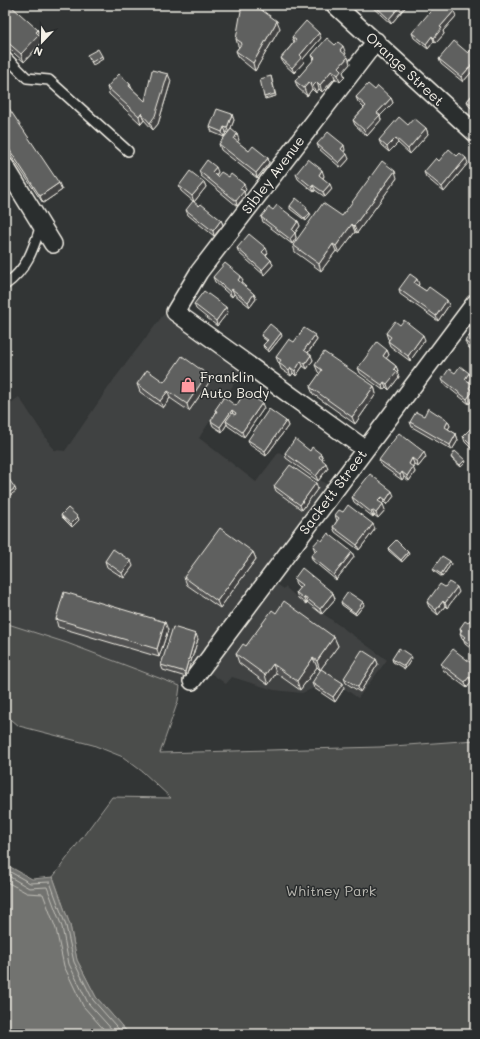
<svg xmlns="http://www.w3.org/2000/svg" width="480" height="1039" font-family="Mali,sans-serif">
<rect width="100%" height="100%" fill="#323535"/>
<filter id="ink" filterUnits="userSpaceOnUse"><feTurbulence type="fractalNoise" baseFrequency=".025" numOctaves="2"/><feDisplacementMap in="SourceGraphic" scale="8" xChannelSelector="R" yChannelSelector="G"/><feConvolveMatrix kernelMatrix="1 2 1 2 8 2 1 2 1" color-interpolation-filters="sRGB"/></filter>
<g filter="url(#ink)">
<path fill="#404242" d="M164,314L241,373L199,438L256,482L279,452L326,484L180,686L67,643L5,623V407L19,397L54,450L65,451L115,378Z
M275,583L284,589L285,587L305,604L307,602L387,660L358,698L344,688L335,702L314,688L302,693L274,690L232,677L226,684L209,672Z"/>
<path fill="#4b4d4c" stroke="#a09f9a" d="M5,623L67,643L180,686L178,701L160,753L380,747L475,740V1034H129L96,997L77,960L70,925L53,877L112,797L171,798L143,772L123,757L93,745L19,726L5,714Z"/>
<path fill="#727370" stroke="#a6a5a0" d="M5,864L32,879L53,877L70,925L77,960L96,997L129,1034H5Z"/>
<g fill="none" stroke-linecap="round" stroke-linejoin="round">
<path stroke="#c0bfb8" stroke-width="1" d="M5,869L30,883L50,882L66,926L74,962L93,1000L123,1034
M5,874L29,888L47,887L62,927L69,964L88,1003L116,1034
M5,881L27,893L43,894L56,929L64,966L83,1006L108,1034"/>
<g stroke="#f4f1e8" stroke-width="12">
<path id="lane" d="M5,56L27,78L49,80L128,151
M5,285C27,269 33,250 41,225"/>
</g>
<g stroke="#f4f1e8" stroke-width="20">
<path id="street" d="M335,5L475,133
M5,166L53,244
M365,449L175,312L199,272L376,41
M192,681L475,303"/>
</g>
<use href="#lane" stroke="#2a2d2e" stroke-width="9"/>
<use href="#street" stroke="#2a2d2e" stroke-width="17"/>
</g>
<path fill="#525352" stroke="#f4f1e8" d="M97,5H106L102,10Z
M371,5H407L391,24L371,6Z
M471,5H475V9L471,6Z
M5,6L38,30L41,37L40,38L42,42L24,62L5,45Z
M260,9L280,28L255,71L239,58L236,51L239,47L238,46L236,39Z
M438,9L456,16L443,31L444,34L436,43L434,41L428,49L414,38L412,33Z
M292,37L321,38L303,59L304,62L294,73L283,63L281,58L294,42Z
M335,45L346,54L345,55L350,64L343,72L345,77L340,82L335,78L322,92L319,89L316,93L312,89L307,96L298,88L295,81L314,60L312,55Z
M475,49V68L463,82L441,64L439,59L468,53Z
M87,55L102,56L103,59L93,65Z
M271,76L276,96L265,99L264,97Z
M171,81L158,124L153,130L144,120L141,124L109,94L107,87L130,84L132,89L145,101Z
M375,90L391,98L393,103L380,116L381,120L367,136L355,125L353,120L364,108L358,102L356,97Z
M475,92V111L469,106L467,101Z
M5,109L62,190L43,203L5,147Z
M234,120L230,130L239,140L237,142L249,151L268,158L269,163L257,178L221,150L219,144L228,133L226,132L224,137L212,132L210,127Z
M408,125L426,128L428,134L410,154L398,143L389,152L381,145L379,140Z
M317,144L345,150L344,152L349,159L341,168L319,149Z
M457,156L468,163L444,192L426,177L424,172L439,161Z
M199,171L218,172L216,176L217,177H229L246,190L244,192L245,196L237,206L201,176Z
M296,174L324,176L323,178L332,189L325,197L315,190L314,192L298,179Z
M397,178L357,233L355,232L339,253L336,251L321,271L295,252L293,245L342,216Z
M204,182L206,187L194,202L181,191L179,186Z
M199,206L221,220L223,225L214,236L188,215L186,210Z
M290,206L308,210L307,211L311,215L306,221L290,209Z
M273,210L298,221L300,226L295,233L296,238L292,244L263,222L261,217Z
M237,248L268,253L266,255L271,260L273,265L264,275L239,253Z
M213,277L243,281L241,283L254,294L256,299L250,307L234,294L232,297L215,282Z
M419,284L418,286L426,291L449,305L438,321L400,294L399,289Z
M194,304L228,312L217,326L196,309Z
M400,325L425,340L410,361L390,346L388,341L389,340L388,339L386,333Z
M475,329V353L467,346L465,341Z
M261,335L282,336L269,352L264,348L263,345L267,341L262,337Z
M315,335L317,340L308,353L313,360L307,369L303,366L296,376L293,373L291,376L281,369L279,363L278,362L276,357L294,342Z
M387,350L389,355L386,358L396,366L398,371L397,372L399,377L389,390L386,387L383,390L360,373L358,368Z
M315,365L374,386L376,394L355,424L313,394L310,387L320,374L318,372Z
M469,373L471,378L468,382L472,384L474,390L473,391L475,396L469,404L444,384L442,379Z
M207,374L210,381L189,411L170,398L163,408L140,392L137,384L164,382Z
M236,406L264,408L244,437L228,426L227,424L222,432L213,426L211,421L216,413L215,410Z
M424,416L448,421L450,426L448,429L456,434L458,440L452,450L412,427L410,422Z
M286,421L288,426L266,456L250,445L248,440Z
M475,424V452L465,442L463,436Z
M310,451L321,454L323,459L322,460L328,468L318,481L286,458L285,453Z
M426,457L418,467L414,464L412,466L415,472L409,481L404,477L402,480L381,465L379,460Z
M451,457L466,462L461,467L452,459Z
M274,486L318,488L302,510L276,491Z
M394,496L387,505L384,502L382,504L385,510L378,518L374,515L373,517L354,502L352,497Z
M343,512L375,529L359,550L335,532L333,527L337,521L335,515Z
M61,515L79,520L72,527L62,517Z
M322,541L352,552L354,557L336,580L313,561L311,556L315,551L313,546Z
M388,548L409,554L402,562L389,551Z
M253,552L256,559L220,608L187,585L184,577Z
M105,561L133,566L124,578L107,567Z
M451,564L442,577L434,571L433,569Z
M294,579L333,593L335,599L322,614L307,602L306,604L298,598L296,592L300,588L296,584Z
M445,587L459,592L447,608L445,606L438,615L429,607L427,602Z
M341,602L364,605L356,615L342,605Z
M276,613L334,637L338,646L320,670L317,667L300,690L276,673L268,685L239,663L236,654L246,646Z
M56,619L168,630L159,657L58,627Z
M468,623L475,624V652L465,644L463,639L462,638L460,633L461,632L460,628Z
M198,639L186,677L163,670L161,665Z
M412,658L405,669L393,662L392,659Z
M376,659L378,664L360,692L346,683L344,678Z
M441,664L475,666V684L471,682L467,688L443,670Z
M312,683L344,688L335,702L314,688Z"/>
<path fill="#424342" stroke="#f4f1e8" d="M100,5H106L102,10Z
M257,5H261L259,13L256,6Z
M401,5H407L391,24L389,19Z
M454,11L456,16L443,31L444,34L436,43L434,38L440,27Z
M277,21L280,28L255,71L253,63Z
M38,30L42,42L24,62L21,54Z
M319,33L321,38L303,59L304,62L294,73L292,68L300,55Z
M432,36L434,41L428,49L426,44Z
M343,46L346,54L343,57L340,50Z
M348,57L350,64L343,72L345,77L340,82L338,75L339,67Z
M475,61V68L463,82L461,77Z
M332,70L335,78L322,92L320,85Z
M168,74L171,81L158,124L153,130L150,123Z
M309,82L312,89L307,96L304,88Z
M317,82L319,89L316,93L313,86Z
M391,98L393,103L380,116L381,120L367,136L365,131L377,113Z
M141,113L144,120L141,124L139,116Z
M232,114L234,120L229,133L227,128Z
M224,127L226,132L224,137L222,132Z
M426,128L428,134L410,154L408,149Z
M237,134L239,140L236,144L234,139Z
M396,138L398,143L389,152L387,147Z
M344,145L345,150L343,154L341,149Z
M347,154L349,159L341,168L339,163Z
M268,158L269,163L257,178L256,173Z
M466,158L468,163L444,192L442,187Z
M216,167L218,172L214,177L212,172Z
M322,170L324,176L321,180L319,175Z
M395,171L397,178L357,233L354,226Z
M204,182L206,187L194,202L192,196Z
M59,183L62,190L43,203L40,196Z
M244,184L246,190L244,192L245,196L237,206L236,201L240,189Z
M330,184L332,189L325,197L323,192Z
M313,185L315,190L314,192L312,187Z
M310,213L311,215L306,221L305,219Z
M221,220L223,225L214,236L213,231Z
M298,221L300,226L295,233L296,238L292,244L290,239L292,230Z
M352,224L355,232L339,253L336,246Z
M333,244L336,251L321,271L319,264Z
M266,248L268,253L264,257L262,252Z
M271,260L273,265L264,275L262,270Z
M241,276L243,281L240,285L238,280Z
M417,279L419,284L416,288L414,283Z
M232,289L234,294L232,297L230,292Z
M254,294L256,299L250,307L248,302Z
M447,300L449,305L438,321L436,316Z
M226,307L228,312L217,326L216,321Z
M281,333L282,336L269,352L268,350Z
M315,335L317,340L306,355L304,350Z
M423,335L425,340L410,361L408,356Z
M387,350L389,355L384,361L383,356Z
M311,355L313,360L307,369L305,364Z
M301,361L303,366L296,376L295,371Z
M396,366L398,371L397,372L399,377L389,390L387,384L394,369Z
M291,368L293,373L291,376L289,371Z
M469,373L471,378L467,384L465,379Z
M207,374L210,381L189,411L187,404Z
M384,382L386,387L383,390L382,385Z
M472,384L474,390L471,393L469,388Z
M374,386L376,394L355,424L352,417Z
M168,391L170,398L163,408L160,401Z
M473,391L475,396L469,404L467,399Z
M262,403L264,408L244,437L242,432Z
M232,410L233,415L226,421L227,424L222,432L220,427Z
M286,421L288,426L266,456L265,451Z
M448,421L450,426L446,432L445,427Z
M456,434L458,440L452,450L450,445Z
M424,452L426,457L418,467L417,462Z
M321,454L323,459L320,462L319,457Z
M412,458L414,464L411,469L409,464Z
M465,460L466,462L461,467L460,465Z
M326,463L328,468L318,481L316,476Z
M413,467L415,472L409,481L407,476Z
M402,472L404,477L402,480L400,475Z
M316,483L318,488L302,510L300,505Z
M15,488L16,491L5,499V496Z
M392,491L394,496L387,505L386,500Z
M382,497L384,502L380,506L378,501Z
M383,504L385,510L378,518L376,513Z
M372,510L374,515L373,517L371,512Z
M78,517L79,520L72,527L71,524Z
M373,524L375,529L359,550L357,545Z
M253,552L256,559L220,608L217,601Z
M352,552L354,557L336,580L334,575Z
M408,552L409,554L402,562L401,560Z
M131,561L133,566L124,578L122,573Z
M450,561L451,564L442,577L441,574Z
M457,587L459,592L447,608L445,603Z
M333,593L335,599L322,614L320,609Z
M305,597L307,602L306,604L304,599Z
M443,601L445,606L438,615L436,610Z
M363,602L364,605L356,615L355,613Z
M165,622L168,630L159,657L157,649Z
M196,634L198,639L186,677L185,672Z
M334,637L338,646L320,670L317,661Z
M411,656L412,658L405,669L404,666Z
M313,658L317,667L300,690L297,681Z
M376,659L378,664L360,692L358,687Z
M273,664L276,673L268,685L265,675Z
M469,677L471,682L467,688L465,682Z
M475,677V684L473,679Z
M343,683L344,688L335,702L333,697Z"/>
<path fill="#5f605f" stroke="#f4f1e8" d="M6,5H10L38,30L36,32L39,35L21,54L5,40V6Z
M242,5H257L256,6L277,21L253,63L236,51L242,43L236,39Z
M374,5H401L389,19Z
M441,5H447L454,11L440,27L442,28L434,38L432,36L426,44L412,33L435,6L438,9Z
M306,21L319,33L300,55L302,57L292,68L281,58L296,40L292,37Z
M327,38L335,45L338,42L343,46L340,50L348,57L339,67L342,70L338,75L332,70L320,85L317,82L313,86L309,82L304,88L295,81L315,58L312,55Z
M454,41L468,53L473,48L475,49V61L461,77L439,59Z
M98,49L102,56L92,62L87,55Z
M152,70L168,74L155,116L150,123L141,113L139,116L107,87L119,74L130,84L129,86L145,101Z
M271,76L275,94L264,97L260,79Z
M368,84L375,90L378,86L391,98L377,113L380,115L365,131L353,120L366,106L356,97Z
M475,92V108L467,101Z
M8,107L59,183L40,196L5,143V109Z
M217,109L232,114L227,128L224,127L222,132L210,127Z
M399,117L408,125L414,118L426,128L408,149L396,138L387,147L379,140Z
M231,129L237,134L234,139L249,151L253,146L268,158L256,173L219,144Z
M328,132L344,145L341,149L347,154L339,163L317,144Z
M449,149L457,156L460,153L466,158L442,187L424,172L436,158L439,161Z
M308,159L322,170L319,175L330,184L323,192L313,185L312,187L296,174Z
M207,160L216,167L212,172L217,177L221,172L229,177L231,174L244,184L240,189L244,191L236,201L199,171Z
M382,161L395,171L354,226L352,224L336,246L333,244L319,264L293,245L323,203L342,216Z
M190,171L204,182L192,196L179,186Z
M296,198L307,207L306,209L310,213L305,219L290,206Z
M193,201L199,206L201,204L221,220L213,231L186,210Z
M277,205L298,221L292,230L295,233L290,239L261,217L269,207L273,210Z
M249,234L266,248L262,252L271,260L262,270L237,248Z
M225,263L241,276L238,280L254,294L248,302L232,289L230,292L213,277Z
M410,274L417,279L414,283L426,291L429,287L447,300L436,316L399,289Z
M204,291L226,307L216,321L194,304Z
M404,320L423,335L408,356L388,341L391,337L386,333L395,321L400,325Z
M270,324L281,333L268,350L263,345L268,340L261,335Z
M304,328L315,335L304,350L311,355L305,364L301,361L295,371L291,368L289,371L279,363L281,360L276,357L289,339L294,342Z
M475,329V350L465,341Z
M377,342L387,350L383,356L396,366L394,369L397,372L387,384L384,382L382,385L358,368Z
M324,352L374,386L352,417L310,387L322,370L315,365Z
M182,356L207,374L187,404L168,391L160,401L137,384L147,370L164,382Z
M460,366L469,373L465,379L472,384L469,388L473,391L467,399L442,379L449,369L455,373Z
M245,392L262,403L242,432L226,421L232,413L235,415L236,413L232,410L220,427L211,421L217,411L215,410L224,397L236,406Z
M428,408L448,421L445,427L456,434L450,445L410,422L416,412L424,416Z
M269,409L286,421L265,451L248,440Z
M475,424V448L463,436Z
M399,433L424,452L417,462L412,458L409,464L413,467L407,476L402,472L400,475L379,460Z
M295,439L310,451L312,447L321,454L319,457L326,463L316,476L285,453Z
M455,451L465,460L460,465L451,457Z
M290,465L316,483L300,505L274,486Z
M370,474L392,491L386,500L382,497L378,501L383,504L376,513L372,510L371,512L352,497Z
M8,478L15,488L5,496V481Z
M348,505L373,524L357,545L333,527L339,518L335,515L339,510L343,512Z
M68,508L78,517L71,524L61,515Z
M220,528L253,552L217,601L184,577Z
M328,533L352,552L334,575L311,556L317,549L313,546L319,539L322,541Z
M396,540L408,552L401,560L388,548Z
M113,549L131,561L122,573L105,561Z
M442,556L450,561L441,574L433,569Z
M302,568L333,593L320,609L305,597L304,599L296,592L302,585L294,579Z
M449,582L457,587L445,603L443,601L436,610L427,602L440,584L445,587Z
M64,592L165,622L157,649L56,619Z
M348,592L363,602L355,613L341,602Z
M284,601L334,637L317,661L313,658L297,681L273,664L265,675L236,654L243,644L246,646L272,610L276,613Z
M470,620L475,624V649L463,639L465,637L460,633L462,630L460,628L465,621L468,623Z
M173,627L196,634L185,672L161,665Z
M399,648L411,656L404,666L392,659Z
M453,649L475,666V677L473,679L469,677L465,682L441,664Z
M362,650L376,659L358,687L344,678Z
M321,669L343,683L333,697L312,683Z"/>
</g>
<defs>
<g id="shop-bare" transform="scale(1.2)"><path d="M-5-2.5h2.3a2.7 3.5 0 0 1 5.4 0H5L5.5 6h-11ZM-1.5-2.5h3a1.5 2.3 0 0 0-3 0Z" fill="#ff9aa2" stroke="#2a2d2e" stroke-width="2.5" paint-order="stroke"/></g>
</defs>
<g fill-rule="evenodd">
<use href="#shop-bare" x="188" y="385"/>
</g>
<g text-anchor="middle" stroke-width="3" stroke-linejoin="round" paint-order="stroke">
<g font-size="14" fill="#f4f1e8" stroke="#2a2d2e">
<text transform="translate(405 69) rotate(43)" y="5">Orange Street</text>
<text transform="translate(273 175) rotate(-53)" y="5">Sibley Avenue</text>
<text transform="translate(333 492) rotate(-53)" y="5">Sackett Street</text>
</g>
<g font-size="14" fill="#f4f1e8" stroke="#2a2d2e" text-anchor="start">
<text x="200" y="382">Franklin<tspan x="200" dy="16">Auto Body</tspan></text>
</g>
<g font-size="14" fill="#b9b8b1" stroke="#2a2d2e">
<text x="331" y="896">Whitney Park</text>
</g>
</g>
<rect width="480" height="1039" fill="none" stroke="#2a2d2e" stroke-width="20"/>
<rect x="10" y="10" width="460" height="1019" fill="none" stroke="#f4f1e8" stroke-width="1.5" filter="url(#ink)"/>
<g transform="translate(42 42) rotate(202)" stroke="#2a2d2e" stroke-width="3" paint-order="stroke">
<path d="M0-3L7 15L0 10L-7 15Z" fill="#f4f1e8"/>
<text y="-6" font-size="11" font-weight="bold" text-anchor="middle" fill="#f4f1e8">N</text>
</g>
</svg>
